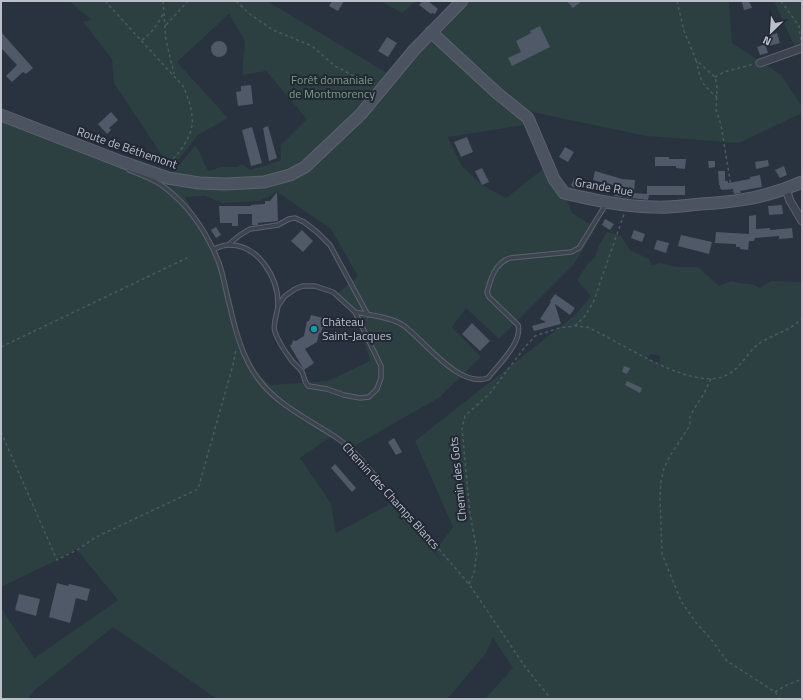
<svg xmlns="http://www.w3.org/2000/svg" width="803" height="700" font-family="'Titillium Web',sans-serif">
<rect width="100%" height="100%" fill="#29323f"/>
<path fill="#2c3f41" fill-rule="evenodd" d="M69,1H267L392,76L462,1H729L732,43L781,75L802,106V113L739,143L646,136L518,109L531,124L448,137L461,165L482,185L506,198L548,165L564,193L572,213L596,228L574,264L499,339L466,308L452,327L481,357L440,397L351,448L318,423L332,436L300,458L331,503L336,533L395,501L441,561L435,551L453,527L415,441L575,315L591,296L577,280L589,262L595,257L599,245L607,232L621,236L630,250L649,259L652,265L661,263L676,267H698L719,286L731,281C743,285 749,281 760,288L771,281L802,282V699H485L513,668L493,638L485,655L447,699H217L113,627L35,690L28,699H1V608L35,659L39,655L118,600L77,550L87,543L57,560L1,587V117L168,178L195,146C203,153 202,164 209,171L221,167H237L242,164L250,170L281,160V145L307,119L266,71L242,75L245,41L229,14L177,62L228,118L198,135L171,169L114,83L112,59L83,22L92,20ZM276,191L331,229L358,276L336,295L355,312L370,361L328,381L270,385L253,368L238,340L235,329L232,299L213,249L185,197L205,196L223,203L258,201L269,197ZM651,354L660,356L659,364L647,358Z
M380,1H416L402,13Z
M774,1H802V49L796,50Z"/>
<path fill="#505967" d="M332,1H344L338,11L329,6Z
M422,1H428L438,9L435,14L432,13L431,14L419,5Z
M567,1H582L573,8Z
M749,1L752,8L744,10L742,2Z
M540,26L550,47L512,66L508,58L521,52L516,41L531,33L530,31Z
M1,32L33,68L26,74L23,72L12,82L6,76L17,65L1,48Z
M777,33L780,43L769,46L766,37Z
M387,37L397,43L388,57L378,51Z
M211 49a8 8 0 1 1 16 0a8 8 0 1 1-16 0Z
M765,44L768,53L760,55L757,47Z
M251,85L253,104L238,106L236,92L241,91V86Z
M111,112L118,120L109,128L111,130L107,134L98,124Z
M268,126L277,158L269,161L263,128Z
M252,127L262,163L251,166L242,130Z
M467,137L473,152L461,157L454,142Z
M565,147L574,152L568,162L559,157Z
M655,157H669V159H686L685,169L676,168V166H655Z
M768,160L769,166L756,169L755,162Z
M708,161H715V167L709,168Z
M784,166L787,175L780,178L775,170Z
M482,168L489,182L482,185L475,171Z
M595,171L622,179L635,180L634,193L647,194V186H685V195H649L648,200L614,196L616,186L593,180Z
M718,171H725V181H728V183L750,179V177L760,175L762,187L740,191L741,193L734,194L733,189L722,190L720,188V185H719Z
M574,178L580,180L578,188L571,186Z
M277,192L278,221L258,223V225H252V214H238V226H232V223H220L219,206H251V205L265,204V201H270Z
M782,205L783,214L769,215L768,206Z
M756,215V229L770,228V230L792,228L793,238L779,239V236L755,238L754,241H749L748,250L740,249V247H736V244L715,243L716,232L749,234V216Z
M605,219L614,224L610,230L602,225Z
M216,227L221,235L216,238L211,230Z
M302,230L313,241L303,252L291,241Z
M634,230L645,234L642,242L631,238Z
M681,235L712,242L709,254L678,246Z
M657,240L669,243L666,253L654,249Z
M555,294L575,308L570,315L555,304L561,324L534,331L532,326L546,322L540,319L551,302L550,301Z
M311,315L323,318L321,327H323L321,333H319L317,342L305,349L314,363L304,370L290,346L292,344L293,340L296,341L304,336L307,321H309Z
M472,323L490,341L480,351L462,334Z
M624,366L630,368L627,374L622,372Z
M627,381L642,388L640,393L625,385Z
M394,438L402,452L396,455L388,442Z
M335,464L356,488L352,492L331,468Z
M57,583L68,586L69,584L90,589L87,601L76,598L70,623L49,617Z
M19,594L40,599L36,616L15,610Z"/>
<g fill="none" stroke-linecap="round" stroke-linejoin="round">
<g stroke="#5b626c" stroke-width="5.5">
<path id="lane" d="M129,170C139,174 151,178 160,184C187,203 207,232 219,263C224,277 226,293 230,307C236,333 243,359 259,380C278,405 308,419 334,436C351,447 364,463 377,478
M228,245L240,235L250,229L278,225L289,219L295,218L304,222L317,232L330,245L368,315
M213,249C218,248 223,245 228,245C258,244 278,277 278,304C278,313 272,323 275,332C278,341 286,353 292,361C295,365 300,368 302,372C305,378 303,379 308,386L327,389L344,395L360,398L369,397L377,389L381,378V366L355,312L333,292L315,286H303L295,289L285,296L278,306
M355,312C369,315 391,317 403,325C424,340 459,389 488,378C498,365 523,342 518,325L489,297L487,292C491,278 495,263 510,258L571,252L579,248L606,204"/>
</g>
<g stroke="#5b626c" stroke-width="9">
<path id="street" d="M760,63L802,48
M786,189L790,201L802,221"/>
</g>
<g stroke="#5b626c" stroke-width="13">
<path id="secondary" d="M431,32L497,93L528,118L554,179L564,193C594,200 624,207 655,207C670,208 686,205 701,204C738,202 768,197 802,182
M1,115L122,162L168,178L199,183L225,184L264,182L290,175L305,167L361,114L414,50L462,1"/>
</g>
<path stroke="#4b5b5f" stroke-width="1.5" stroke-dasharray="3 3" stroke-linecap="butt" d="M105,1L183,86C187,95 191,105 192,116C195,135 178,155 165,167
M163,1L166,40L174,74
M236,1L251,15L273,30L312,46L335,66L367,83L375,84
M677,1L684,31L696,60L715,77L717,87L716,110L721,125L732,192
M781,1L799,26L801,41
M166,25L188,1
M142,40C152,33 158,24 163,14
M696,60C701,81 700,83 717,97
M715,77L724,72L754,64
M575,326L584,317L593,303L624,214
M1,347L189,257
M711,379L703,395L694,409L690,417V425L670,456L664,468L661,481L660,497L662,554L681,601L697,624L711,639L727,661L775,692L780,699
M1,432L57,560L77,550L96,537L198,489L233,365L236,349
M380,481L469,584L526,668L551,699
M469,584L474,573L477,551L470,514L465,461L462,428L465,416L490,393L525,347L535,336L559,328L575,326L587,327C620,341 692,393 727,375C742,367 748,351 760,343C769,337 780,333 790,328C794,325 798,322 802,319
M775,692L787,685L802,679"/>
<use href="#lane" stroke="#3d444f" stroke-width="3.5"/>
<use href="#street" stroke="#3d444f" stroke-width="7"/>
<use href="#secondary" stroke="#4b5361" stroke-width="11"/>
</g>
<circle fill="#0f9aa8" stroke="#222934" stroke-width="1.5" cx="314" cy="329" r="4"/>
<g text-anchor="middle" stroke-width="4" stroke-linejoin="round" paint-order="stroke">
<g font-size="12" fill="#7a9c84" stroke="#222934">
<text x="332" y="84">Forêt domaniale<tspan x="332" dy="14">de Montmorency</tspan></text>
</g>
<g font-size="12" fill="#babfc9" stroke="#222934">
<text transform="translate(127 148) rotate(19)" y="4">Route de Béthemont</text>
<text transform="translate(604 187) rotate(10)" y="4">Grande Rue</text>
<text transform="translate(458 479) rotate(-96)" y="4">Chemin des Gots</text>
<text transform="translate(391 496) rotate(48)" y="4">Chemin des Champs Blancs</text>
</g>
<g font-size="12" fill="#babfc9" stroke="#222934" text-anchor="start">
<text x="322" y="326">Château<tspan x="322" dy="14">Saint-Jacques</tspan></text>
</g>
</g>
<rect width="803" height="700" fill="none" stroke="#babfc9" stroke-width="4"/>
<g transform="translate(771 32) rotate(205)" stroke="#222934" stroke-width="3" paint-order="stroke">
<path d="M0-3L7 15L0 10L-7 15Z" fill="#babfc9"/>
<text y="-6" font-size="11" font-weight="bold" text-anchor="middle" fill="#babfc9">N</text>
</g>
</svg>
